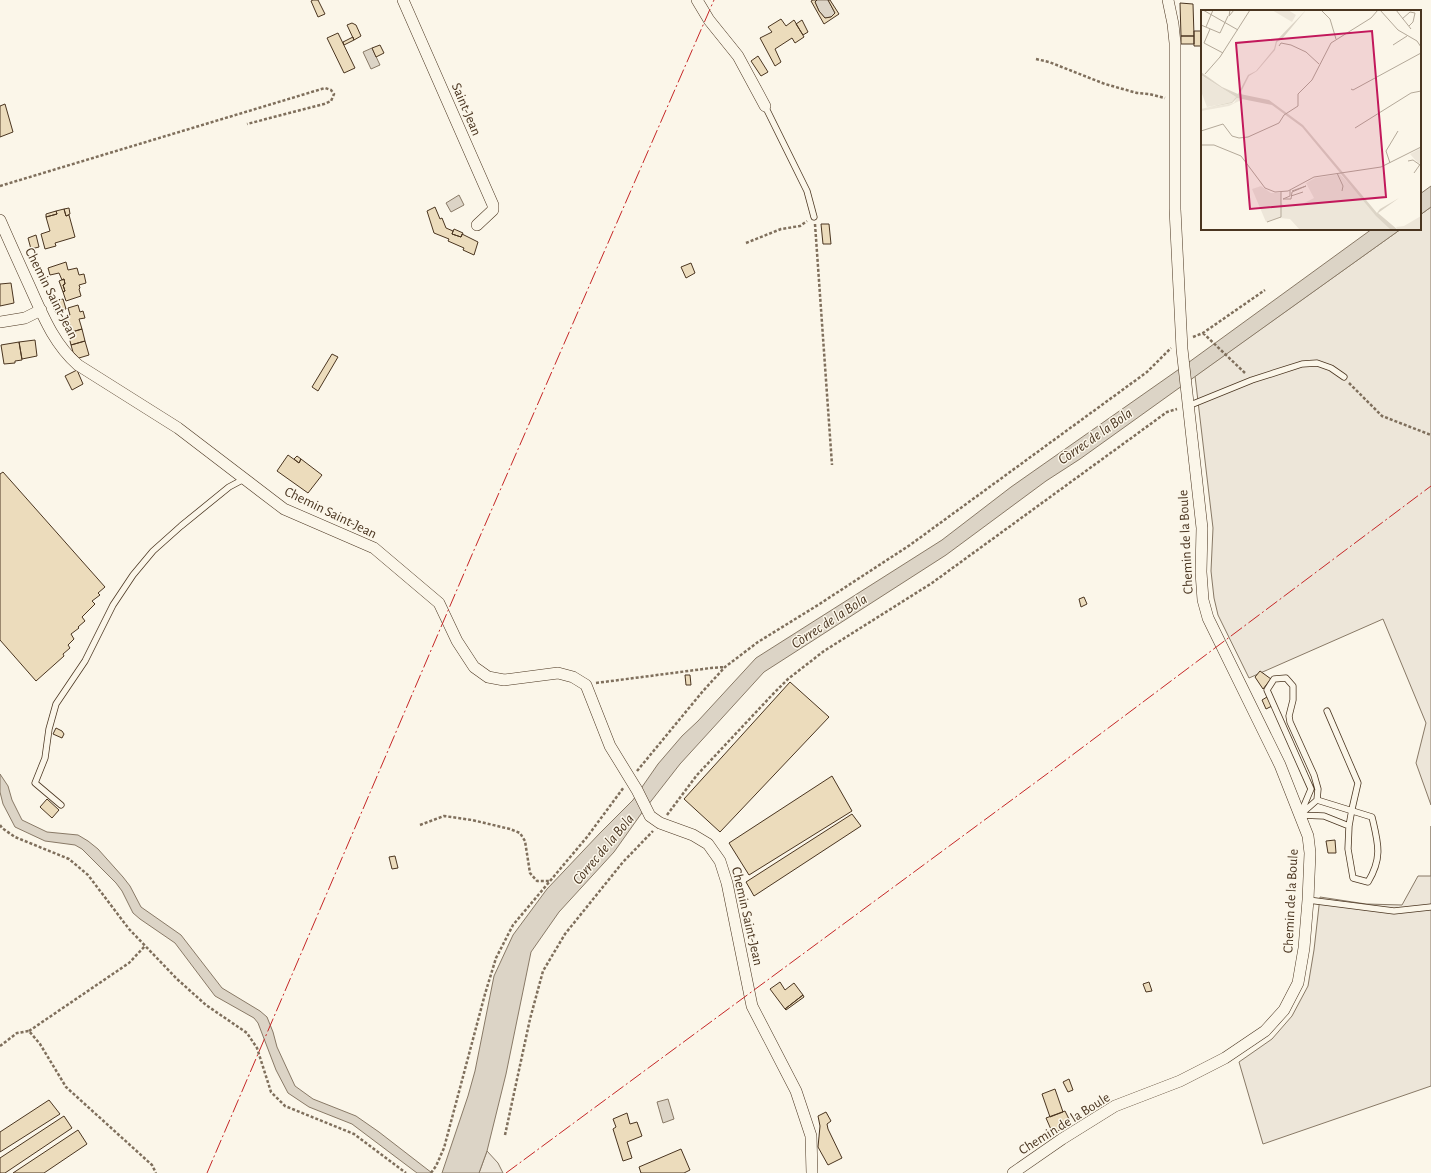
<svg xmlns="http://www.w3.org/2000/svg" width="1431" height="1173" font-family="'Alegreya Sans',sans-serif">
<rect width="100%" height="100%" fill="#fbf6e9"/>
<path fill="#ede6d9" stroke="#887966" d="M1431,207V805L1416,763L1426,723L1383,619L1249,678L1218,615L1214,598L1211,571L1213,528L1195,376L1401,229H1420V215Z
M1431,826V1086L1263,1144L1239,1062L1272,1039L1292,1016L1308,986L1314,950L1320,897L1366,904L1402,905L1418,876H1431Z
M487,1151L498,1163L503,1173H479Z"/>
<path fill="#dcd4c6" stroke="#887966" d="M817,0H828L835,13L831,17L825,18L819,11L815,2Z
M372,48L380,65L371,69L363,52Z
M1431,186V207L1420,215V194Z
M459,195L464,205L451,212L446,203Z
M1372,229H1401L1080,459L1046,481L946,555L764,672L680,764L641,814L614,852L559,912L531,952L506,1074L487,1151L479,1173H442L468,1096L475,1071L494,976L513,935L547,889L600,833L633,800L658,764L682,736L698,721L756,658L942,540L1011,487L1185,365Z
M0,774L8,786L12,800L22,820L47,832L78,835L88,841L98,849L123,877L130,886L141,907L181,935L222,988L260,1011L267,1017L273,1032L277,1047L295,1086L313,1099L356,1116L379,1132L432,1173H417L352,1124L309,1107L288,1093L276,1070L258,1023L254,1018L215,996L175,943L140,919L133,913L122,891L116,883L82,849L75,845L45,841L15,827L3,804L0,792Z
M668,1099L674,1119L663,1123L657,1102Z"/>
<path fill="#ecdcbc" stroke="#4a3520" d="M313,0H318L325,14L318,17L311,1Z
M813,0H817L815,2L819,11L825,18L831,17L835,13L828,0H830L839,14L824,24L811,1Z
M1180,3L1193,4L1194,36H1181Z
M781,19L786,26L794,20L804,37L795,43L792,38L775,49L781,62L775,66L760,38L772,32L768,27Z
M802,20L808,32L803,35L796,24Z
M352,23L356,25L361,36L354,40L347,25Z
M1194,31H1202V46H1194Z
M338,33L355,68L344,73L327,38Z
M1181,36H1194V44H1181Z
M353,37L354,40L344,45L343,42Z
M380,45L384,53L376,57L372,48Z
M758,56L768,72L761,76L751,61Z
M5,104L13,132L0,137V106Z
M435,207L440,219L442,218L446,228L453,231L452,234L461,237L462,234L478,242L474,255L463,250L464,248L448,241L449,239L434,233L427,211Z
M69,208L70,214L66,216L64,209Z
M64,209L66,216L69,215L75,237L55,243L56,246L45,249L41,234L50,231L46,217L57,214L56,211Z
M56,211L57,214L46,217V214Z
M821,224H829L831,244H823Z
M454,229L463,233L461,237L452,234Z
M36,235L39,247L31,249L28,238Z
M66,262L68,270L77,268L79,275L84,274L86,283L79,285L80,288L79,289L81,296L66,301L63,292L65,291L63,285L65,284L64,279L62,280L59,273L50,275L48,268Z
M691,263L695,273L686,278L681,267Z
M64,279L65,284L63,285L65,291L63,292L59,281Z
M11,283L14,303L0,306V284Z
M63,299L66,309L55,312L52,302Z
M78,305L80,312L83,311L85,318L79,319L82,329L72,332L69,322L67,323L66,316L70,315L68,308Z
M82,329L85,341L71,345L68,333Z
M35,340L37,356L22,359L19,342Z
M85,341L89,355L79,358L73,352L71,345Z
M19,342L22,360L15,361V363L4,364L1,345Z
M332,354L338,357L318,391L312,387Z
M77,370L83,384L72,390L65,376Z
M288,455L299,463L301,459L322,475L308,493L277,471Z
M297,456L301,459L299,463L294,459Z
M3,472L105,587L98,593L100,595L92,601L95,604L82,617L85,621L78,627L79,628L71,634L74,639L68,645L70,648L63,654L64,656L36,681L0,640V474Z
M1084,597L1087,604L1081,607L1079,599Z
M1260,671L1271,679L1263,689L1255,677Z
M685,675H690L691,685H686Z
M790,682L829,717L720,832L684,799Z
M1267,697L1272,706L1266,709L1262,700Z
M56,728L62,731L64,734L62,738L53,734Z
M832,776L852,811L749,875L729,843Z
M47,799L59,810L52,818L40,807Z
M852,814L861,826L754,896L746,882Z
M1335,840L1336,853H1328L1326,841Z
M395,856L398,868L392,869L389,857Z
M780,982L785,990L794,983L803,995L785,1009L770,989Z
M1149,982L1152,991L1146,992L1143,984Z
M803,995L804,997L786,1010L785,1009Z
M1069,1079L1073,1090L1068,1092L1063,1082Z
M1055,1089L1063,1112L1050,1117L1042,1094Z
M49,1100L60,1114L0,1152V1132Z
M1065,1111L1071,1123L1053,1134L1046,1118Z
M826,1112L831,1121L827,1124L828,1129L842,1158L828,1165L818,1147L820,1126L818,1116Z
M627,1113L630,1124L637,1122L642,1136L627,1142L632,1158L623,1161L613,1129L616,1127L613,1119Z
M64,1116L72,1128L5,1173H0V1158Z
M78,1130L87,1144L44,1173H13Z
M681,1149L690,1170L684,1173H641L639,1167Z"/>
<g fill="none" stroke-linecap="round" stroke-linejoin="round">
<g stroke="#4a3520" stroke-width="7">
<path id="service" d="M765,106L807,191L814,217
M1188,406L1252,380L1302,364L1317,363L1331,368L1344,377
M1286,678L1293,686V700L1289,716L1290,722L1314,775L1318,789L1317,800L1300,815L1311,789L1267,690L1274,679Z
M1327,711L1358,783L1352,809L1349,826
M61,805L35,783L45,758L49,729L56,704L85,661L113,605L133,575L153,551L181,526L229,487L244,479
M1300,815L1324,816L1349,826L1348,849L1353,878L1368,882C1383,857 1378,843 1372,817L1317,800
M1308,900L1394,911L1431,907"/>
</g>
<g stroke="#4a3520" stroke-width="12">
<path id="minor" d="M403,0L493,205V210L477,225
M697,0L709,20L738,56L765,106
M0,220C10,243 20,265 30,287C43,316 54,344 78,365L178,428L284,509L374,548L439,603L457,641L474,667L488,677L504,680L558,673L573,677L586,685L610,746L637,790L650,816L660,823L693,835L708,844L720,861L727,883L752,1006L796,1091L811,1136L812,1173
M0,322L25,318L41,310
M1013,1173L1062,1139L1115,1106L1180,1081L1225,1058L1265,1031L1284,1010L1298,983L1304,948L1308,900L1310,853L1308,836L1280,765L1208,618L1203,600L1201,572L1202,528L1182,349L1175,209V43L1173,24L1168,0"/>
</g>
<path stroke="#7f6f5c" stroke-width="2.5" stroke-dasharray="3 2" stroke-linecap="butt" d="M1036,59L1049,62L1105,84L1137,93L1149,94L1165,98
M0,186L325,88L331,90L334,94L331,101L324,104L247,124
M815,224L832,465
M746,243L781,229L800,226L807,221
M1203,333L1246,374
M1193,337L1203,333L1265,290
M1349,383L1382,416L1431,435
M596,683L711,668L725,667
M637,771L703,691L725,667L758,642L818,605L910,545L1147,372L1171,348
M667,815L697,775L773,694L788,679L824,651L932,583L1167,412L1177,409
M0,825L2,828L15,837L69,859L88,875L129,929L177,979L206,1005L247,1033L257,1048L271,1092L285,1106L354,1134L406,1173
M420,825L444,816L472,820L510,829L520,833L525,841L530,873L537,881H549
M29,1031L129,963L145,946
M0,1046L17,1033L29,1031L40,1044L66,1087L152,1165L156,1173
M505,1135L530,1019L543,971L565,934L623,862L653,831
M431,1173L436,1166L444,1148L485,994L496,958L513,925L587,837L624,787"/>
<use href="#service" stroke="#fbf6e9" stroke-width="5.5"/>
<use href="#minor" stroke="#fbf6e9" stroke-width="11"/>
<path stroke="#c62828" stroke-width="1" stroke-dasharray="14 3 2 3" stroke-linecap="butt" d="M207,1173L471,557L714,0
M506,1173L1055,768L1431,486"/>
</g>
<g text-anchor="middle" stroke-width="3" stroke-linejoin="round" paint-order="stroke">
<g font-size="14" fill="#4a3520" stroke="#fbf6e9">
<text transform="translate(467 109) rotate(67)" y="5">Saint-Jean</text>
<text transform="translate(52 293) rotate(63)" y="5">Chemin Saint-Jean</text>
<text transform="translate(331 512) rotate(26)" y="5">Chemin Saint-Jean</text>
<text transform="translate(1185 542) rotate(-93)" y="5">Chemin de la Boule</text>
<text transform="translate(1290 901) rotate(-87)" y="5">Chemin de la Boule</text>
<text transform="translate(748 916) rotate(77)" y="5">Chemin Saint-Jean</text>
<text transform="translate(1064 1123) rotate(-32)" y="5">Chemin de la Boule</text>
</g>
<g font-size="15" font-style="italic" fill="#4a3520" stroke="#fbf6e9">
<text transform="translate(1095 436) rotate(-35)" y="5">Còrrec de la Bola</text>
<text transform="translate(829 621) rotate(-33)" y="5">Còrrec de la Bola</text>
<text transform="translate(603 849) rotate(-50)" y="5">Còrrec de la Bola</text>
</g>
</g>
<g transform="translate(1201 10)">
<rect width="220" height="220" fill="#fbf6e9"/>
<path d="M71,0H87L95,5L91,12ZM1,66L35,87L32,92L6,97L0,81ZM36,88L42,89L28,96L0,101V99L33,93ZM220,138V151L218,154L209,144ZM139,164L190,220H99L89,209L78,208L65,212L51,179L60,176L70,183H80V193L84,196L101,194L113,188L105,173L114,168ZM220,206V220H197L195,217L203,216Z" fill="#ede6d9"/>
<path d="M105,0L81,29L76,32L74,40L56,61L48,66L39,84L68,90L102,115L176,203L179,199L198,188L214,165L198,188L177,203L197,220H190L175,206L101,117L71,95L36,88L31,93L0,99L31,92L35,87L0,65V62L21,77L37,84L47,65L55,61L73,39L75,31Z" fill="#dcd4c6"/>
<path fill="none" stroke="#b4a999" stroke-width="1" d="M2,0L37,20M29,0L28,6L33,0M120,0L129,9L135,29M179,0L197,20L216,31L220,37M195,0L210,19M201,9L209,2L214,3L212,12L208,16M0,15L19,23L27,6M5,17L12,0M9,19L3,33L22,43M192,35L206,26M78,36L80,33L90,35L105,42L118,54M4,64L19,47L49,0M150,79L152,80L220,43M154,118L210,83L220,81M0,121L22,114L31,126L38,128L47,127L78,113L83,105L97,96V84L111,70L130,33L170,8L177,0M0,135H13L40,146L64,178L74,182L87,181L113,167L180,157L220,137M207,151L212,150L219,155M189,153L185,141L197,121M136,163L142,176L141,181M213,163L220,153M89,180V186L82,189H90L91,182M91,181L105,176L91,182M90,186L102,182M66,212L80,207V182"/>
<path fill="#c2185b" fill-opacity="0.15" stroke="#c2185b" stroke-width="2" d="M171,21L185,187L49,199L35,33Z"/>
<rect width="220" height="220" fill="none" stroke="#4a3520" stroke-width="2"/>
</g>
</svg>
